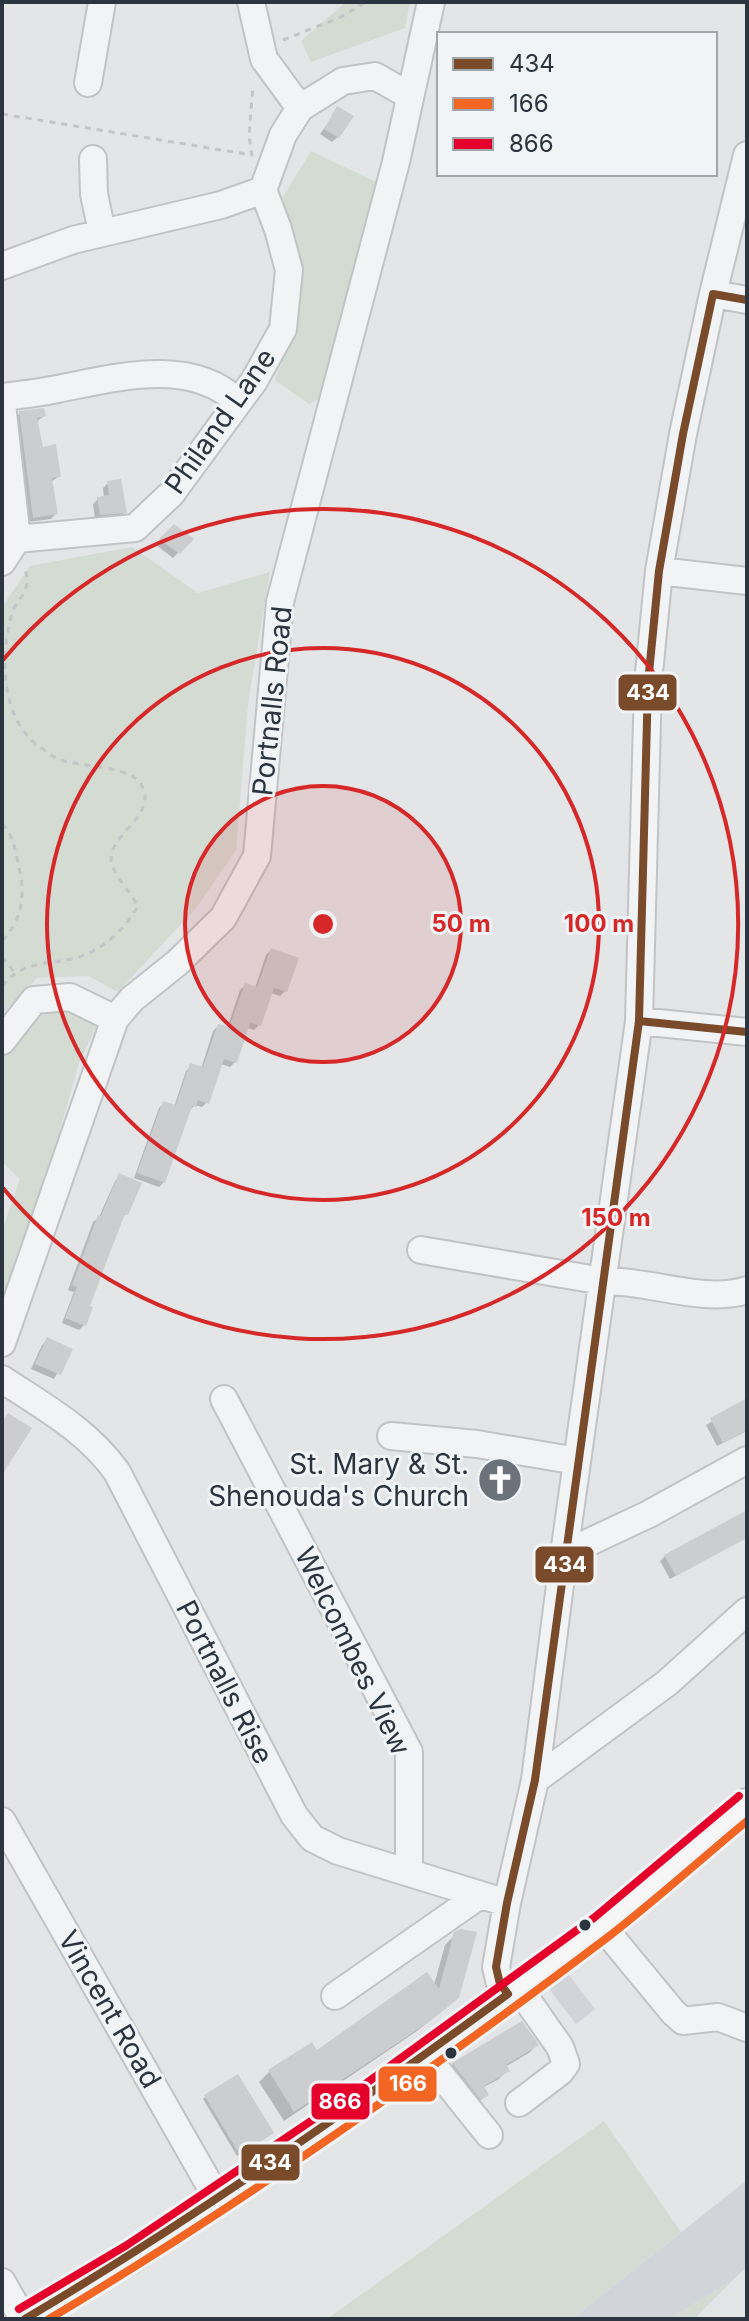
<svg xmlns="http://www.w3.org/2000/svg" width="749" height="2321" font-family="Inter,sans-serif">
<rect width="100%" height="100%" fill="#e3e5e7"/>
<path fill="#d1d5da" d="M568,1974L595,2009L576,2024L549,1989Z
M747,2180V2267L734,2279L669,2319H572Z"/>
<path fill="#d4dbd3" d="M346,2H410L405,28L311,62L301,41Z
M311,151L376,182L320,398L309,404L275,380L301,304L283,197Z
M132,547L198,593L270,572L248,703L236,850L196,908L118,992L88,976L37,978L2,1014V607L30,566Z
M71,1003L97,1025L79,1063L2,1336V1231L20,1179L2,1162V1050L37,1008Z
M604,2121L681,2232L572,2319H327Z
M734,2279L694,2319H669Z"/>
<path fill="#0003" d="M338,109V137L332,142L320,134Z
M20,413L44,416L36,422L41,449L59,476L51,482L56,513L51,519L28,522L15,418Z
M108,483L125,512L120,517L95,519L93,504L98,499L104,498L103,488Z
M174,527L191,539L173,558L156,545Z
M271,950L285,991L280,996L271,993L259,1025L254,1030L247,1028L235,1062L230,1067L221,1064L207,1102L202,1107L195,1105L188,1112L164,1182L159,1187L134,1178L159,1108L164,1103L174,1107L186,1071L191,1066L201,1069L213,1031L218,1026L227,1029L240,990L245,985L255,988L266,955Z
M120,1176L126,1214L121,1219L87,1307L84,1325L79,1330L62,1323L74,1292L68,1290L93,1222L99,1217L115,1181Z
M47,1340L70,1350L54,1379L31,1369L42,1345Z
M747,1401V1431L717,1446L706,1425Z
M747,1513V1537L670,1579L660,1561L665,1556Z
M456,1934L446,2008L417,2031L284,2121L259,2082L269,2072L312,2045L317,2053L434,1985L445,1945Z
M522,2023L537,2045L529,2053L505,2067L507,2070L499,2079L482,2088L486,2095L478,2103L445,2072L453,2064Z
M205,2097L269,2135L237,2156L203,2099Z"/>
<path fill="#cbcdcf" d="M337,106L354,116L339,138L324,129Z
M44,408L46,416L37,418L43,447L56,444L61,477L52,478L58,514L33,518L19,411Z
M121,479L127,513L100,515L97,497L109,495L107,481Z
M174,524L194,539L180,554L159,539Z
M271,948L299,958L287,992L274,988L261,1026L250,1023L237,1063L224,1059L209,1104L198,1100L196,1107L192,1106L165,1183L137,1173L163,1101L176,1105L190,1063L203,1067L218,1024L229,1027L245,983L257,987Z
M119,1173L142,1183L128,1215L125,1214L109,1255L90,1306L93,1307L86,1326L65,1318L77,1287L72,1285L98,1215L101,1216Z
M47,1337L73,1349L61,1375L35,1364Z
M747,1398V1430L723,1443L710,1418Z
M8,1413L32,1428L2,1475V1422Z
M747,1510V1538L676,1576L664,1555Z
M460,1929L477,1932L459,1998L430,2021L294,2112L268,2070L312,2042L317,2050L427,1972L439,1989L454,1932Z
M522,2021L539,2045L506,2065L510,2071L484,2086L489,2095L481,2100L452,2063Z
M238,2074L274,2133L240,2155L204,2095Z"/>
<g fill="none" stroke-linecap="round" stroke-linejoin="round">
<g stroke="#c1c3c5" stroke-width="30">
<path id="minor" d="M251,2L264,59L300,108
M88,83L102,2
M93,159L94,194L102,232
M2,266L73,240L221,205L263,190L283,135L300,108L343,81L375,76L410,96
M713,294L747,300
M2,397C20,395 39,393 57,389C115,378 190,356 238,402
M2,404L17,539
M2,562L17,539L135,528L171,494L254,381L283,329L289,270L278,229L263,190
M659,571L747,581
M639,1021L747,1032
M2,1041L34,1000L70,997L115,1019
M421,1250L603,1281C648,1280 705,1304 747,1290
M2,1343L115,1019L132,999L177,963L223,918L257,856L280,602L396,162L431,2
M2,1379C44,1407 87,1430 117,1472L294,1815L312,1838L338,1851L507,1903
M224,1399L409,1752V1873
M391,1436L477,1444L577,1461
M564,1554L649,1514L747,1460
M535,1780L667,1683L747,1611
M2,1821L217,2198
M602,1926L673,2012L683,2021L718,2017L747,2028
M518,1987L560,2047L566,2064L560,2072L519,2103
M508,1994L500,1984L496,1967L507,1903L535,1780L564,1554L639,1021L648,683L659,571L683,434L713,294L747,155
M335,1996L480,1895
M425,2055L489,2135
M2,2282L23,2319"/>
</g>
<g stroke="#bfc2c5" stroke-width="36">
<path id="major" d="M25,2319L133,2255L364,2100L602,1926L747,1805"/>
</g>
<path stroke="#c3c5c7" stroke-width="3" stroke-dasharray="6 6" stroke-linecap="butt" d="M283,40L341,17L366,2
M2,114L252,155L249,136L253,85
M2,824C12,834 14,845 17,858C25,890 26,915 2,941
M2,957L16,974
M2,986C23,961 43,965 71,959C100,953 124,931 138,906C131,893 111,872 111,859C111,832 159,815 141,784C130,766 82,767 61,760C54,758 47,752 40,747C0,719 0,657 12,613C19,594 32,594 25,569"/>
<use href="#minor" stroke="#f2f3f4" stroke-width="26"/>
<use href="#major" stroke="#f6f6f6" stroke-width="32"/>
<g stroke="#f1f4f6" stroke-width="14">
<path id="bus-1" d="M639,1021L747,1032
M508,1994L500,1984L496,1967L507,1903L535,1780L639,1021L648,683L659,571L683,434L713,294L747,300
M25,2319C192,2220 351,2109 508,1994"/>
</g>
<g stroke="#f1f4f6" stroke-width="14">
<path id="bus-2" d="M49,2319C242,2204 428,2073 608,1937C656,1900 701,1859 747,1821"/>
</g>
<g stroke="#f1f4f6" stroke-width="14">
<path id="bus-3" d="M19,2309L127,2245L357,2090L595,1917L739,1796"/>
</g>
<use href="#bus-1" stroke="#7a4b2a" stroke-width="8"/>
<use href="#bus-2" stroke="#f26522" stroke-width="8"/>
<use href="#bus-3" stroke="#e4002b" stroke-width="8"/>
</g>
<circle cx="323" cy="924" r="138" fill="#d62828" fill-opacity=".12"/>
<g fill="none" stroke="#d62828" stroke-width="4">
<circle cx="323" cy="924" r="138"/>
<circle cx="323" cy="924" r="276"/>
<path d="M3 660A415 415 0 1 1 3 1188"/>
</g>
<defs>
<g id="church-disc" transform="scale(2.3)"><circle r="9.5" fill="#6b727a" stroke="#f1f4f6"/><path d="M-1.2-6h2.4v3.5h3.3v2.4h-3.3V6h-2.4V-.1h-3.3v-2.4h3.3Z" fill="#fff"/></g>
</defs>
<g fill-rule="evenodd">
<use href="#church-disc" x="500" y="1480"/>
</g>
<g fill="#2b343f" stroke="#f1f4f6" stroke-width="3">
<circle cx="585" cy="1925" r="7"/>
<circle cx="451" cy="2053" r="7"/>
</g>
<g text-anchor="middle" stroke-width="6" stroke-linejoin="round" paint-order="stroke">
<g font-size="28" fill="#2b343f" stroke="#f1f4f6">
<text transform="translate(220 421) rotate(-55)" y="10">Philand Lane</text>
<text transform="translate(272 701) rotate(-84)" y="10">Portnalls Road</text>
<text transform="translate(353 1651) rotate(64)" y="10">Welcombes View</text>
<text transform="translate(225 1682) rotate(63)" y="10">Portnalls Rise</text>
<text transform="translate(110 2009) rotate(60)" y="10">Vincent Road</text>
</g>
<g font-size="28" fill="#2b343f" stroke="#f1f4f6" text-anchor="end">
<text x="469" y="1474">St. Mary &amp; St.<tspan x="469" dy="32">Shenouda's Church</tspan></text>
</g>
</g>
<circle cx="323" cy="924" r="12" fill="#d62828" stroke="#f1f4f6" stroke-width="4"/>
<g font-size="24" text-anchor="middle" font-weight="bold" fill="#d62828" stroke="#f1f4f6" stroke-width="6" stroke-linejoin="round" paint-order="stroke">
<text x="461" y="932">50 m</text>
<text x="599" y="932">100 m</text>
<text x="616" y="1226">150 m</text>
</g>
<g stroke="#f1f4f6" stroke-width="3">
<rect x="617" y="673" width="61" height="39" rx="8" fill="#7a4b2a"/>
<rect x="534" y="1545" width="61" height="39" rx="8" fill="#7a4b2a"/>
<rect x="377" y="2065" width="61" height="38" rx="8" fill="#f26522"/>
<rect x="310" y="2082" width="61" height="39" rx="8" fill="#e4002b"/>
<rect x="240" y="2143" width="61" height="39" rx="8" fill="#7a4b2a"/>
</g>
<g font-size="22" text-anchor="middle" font-weight="bold" fill="#fff">
<text x="648" y="700">434</text>
<text x="565" y="1572">434</text>
<text x="408" y="2091">166</text>
<text x="340" y="2109">866</text>
<text x="270" y="2170">434</text>
</g>
<rect width="749" height="2321" fill="none" stroke="#2b343f" stroke-width="8"/>
<rect x="437" y="32" width="280" height="144" fill="#f1f4f6" stroke="#a2a7ad" stroke-width="2"/>
<rect x="453" y="58" width="40" height="12" fill="#7a4b2a" stroke="#a2a7ad" stroke-width="2"/>
<text x="509" y="72" font-size="24" fill="#2b343f">434</text>
<rect x="453" y="98" width="40" height="12" fill="#f26522" stroke="#a2a7ad" stroke-width="2"/>
<text x="509" y="112" font-size="24" fill="#2b343f">166</text>
<rect x="453" y="138" width="40" height="12" fill="#e4002b" stroke="#a2a7ad" stroke-width="2"/>
<text x="509" y="152" font-size="24" fill="#2b343f">866</text>
</svg>
